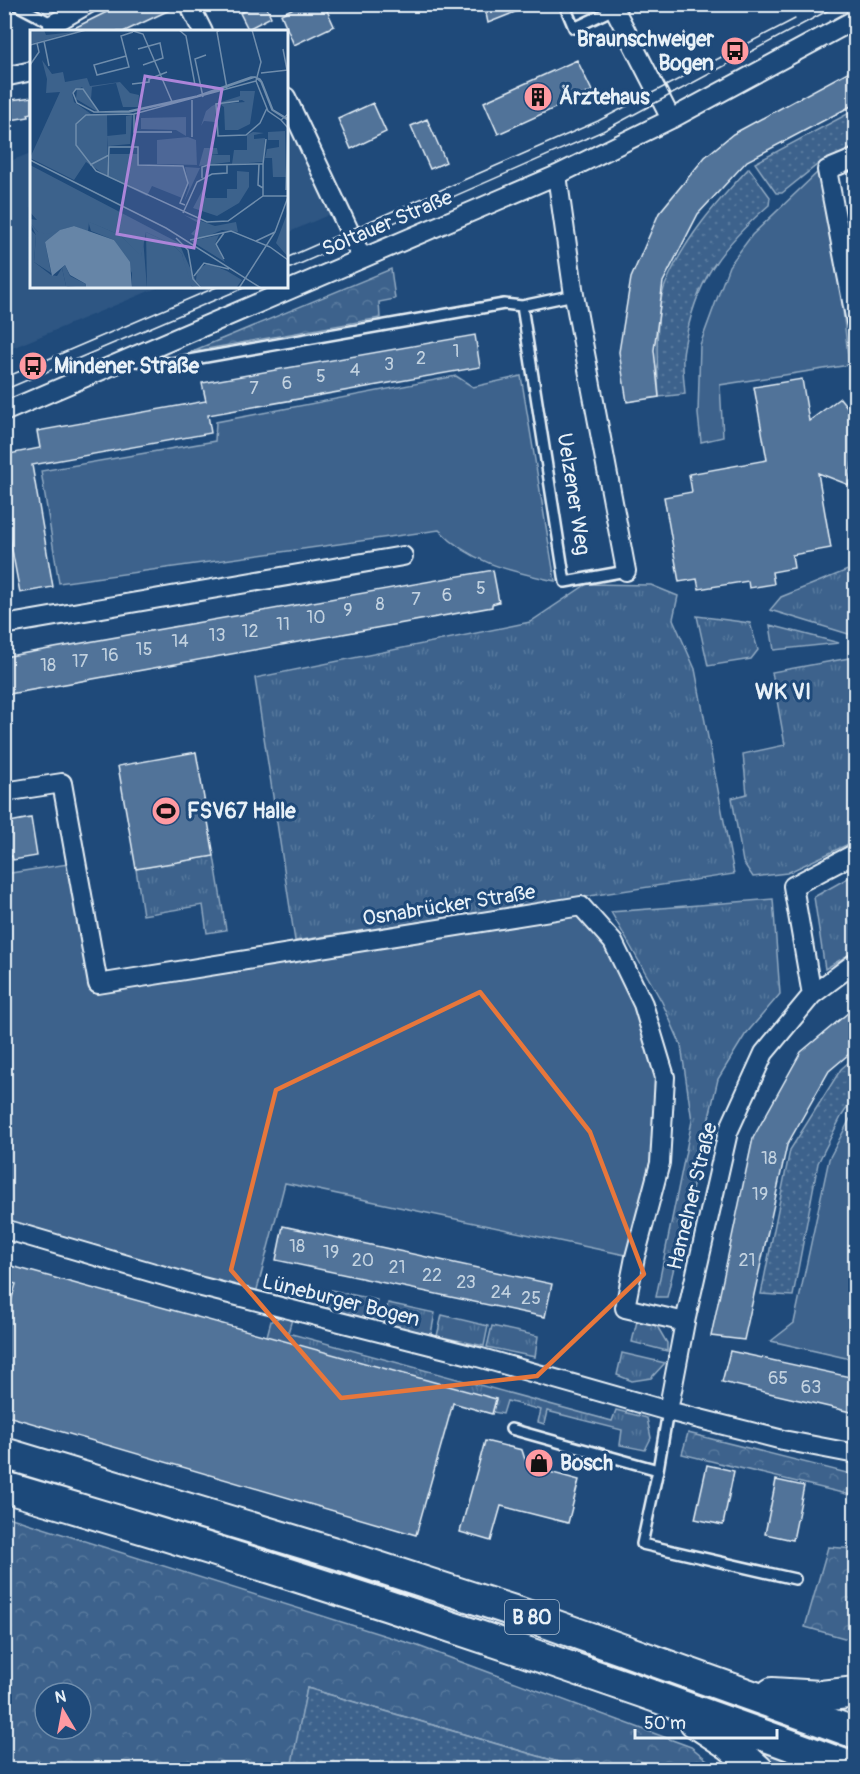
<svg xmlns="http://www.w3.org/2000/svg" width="860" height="1774" font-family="Pangolin,sans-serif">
<defs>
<pattern id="grass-tufts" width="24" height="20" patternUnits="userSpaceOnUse" patternTransform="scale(1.5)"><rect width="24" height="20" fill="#3c628c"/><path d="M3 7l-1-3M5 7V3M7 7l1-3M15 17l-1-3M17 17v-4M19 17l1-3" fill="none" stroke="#58799d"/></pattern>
<pattern id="forest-crowns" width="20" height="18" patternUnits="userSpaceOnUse" patternTransform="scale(1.5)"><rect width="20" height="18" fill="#3c628c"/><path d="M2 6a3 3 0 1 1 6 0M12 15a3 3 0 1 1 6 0" fill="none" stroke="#58799d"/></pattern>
<pattern id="garden-dots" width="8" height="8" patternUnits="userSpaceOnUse" patternTransform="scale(1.5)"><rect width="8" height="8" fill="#3c628c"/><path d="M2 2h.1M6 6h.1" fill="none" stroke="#58799d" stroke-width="1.8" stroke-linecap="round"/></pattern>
</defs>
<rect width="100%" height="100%" fill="#1f4a7a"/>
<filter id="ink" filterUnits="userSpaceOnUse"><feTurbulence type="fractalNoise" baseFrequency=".0167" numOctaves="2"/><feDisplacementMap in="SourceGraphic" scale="12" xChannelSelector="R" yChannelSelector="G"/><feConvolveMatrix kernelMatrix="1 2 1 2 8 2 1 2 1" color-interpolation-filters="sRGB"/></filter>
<g filter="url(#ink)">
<path fill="#2e5683" d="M286,102L335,212L287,233H286Z
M31,153L32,286L159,287L5,351V163Z"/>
<path fill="url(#grass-tufts)" stroke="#92aac2" stroke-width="1.5" d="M855,567V636L770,610L781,597Z
M587,584L651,585L678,596L673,619L695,669L734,874L295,941L255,678L530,622Z
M697,616L750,623L758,650L751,659L708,666Z
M770,625L839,643L774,650Z
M855,657V724L850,725V737L856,736L855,841L787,873L753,877L743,862L732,798L747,794L743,754L785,745L772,672Z
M214,856L226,930L207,933L203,905L143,915L136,869Z
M855,874V951L825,969L814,897Z
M773,899L780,994L745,1035L718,1079L667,1297H656L692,1121L681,1045L662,1002L611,912Z
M331,1290L377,1300L373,1320L327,1311Z
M388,1303L435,1313L431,1334L384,1325Z
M442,1315L488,1326L484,1346L437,1336Z
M282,1316L292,1319L288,1333L612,1421L616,1410L647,1418L651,1438L645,1450L620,1445L622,1430L547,1411L544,1424L538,1422L541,1410L507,1401L503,1414L493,1412L496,1399L264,1347L271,1321Z
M637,1321L657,1326L667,1343V1351L632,1342Z
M492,1326L538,1336L535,1357L487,1347Z
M622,1353L665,1363L651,1378L632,1381L617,1375Z
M741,1744L807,1769H771Z"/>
<path fill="url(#forest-crowns)" stroke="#92aac2" stroke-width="1.5" fill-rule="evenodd" d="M391,269L395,299L379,302L380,318L190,352Z
M688,1433L855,1475V1496L682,1454Z
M5,1516L418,1646L691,1747L718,1769H582L307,1688L292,1769L27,1770L5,1764ZM45,1693H81V1729H45Z
M828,1547L855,1549V1641L805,1627Z"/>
<path fill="#3c628c" stroke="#92aac2" stroke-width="1.5" d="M820,170L841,291L849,365L720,385L723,437L701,442L698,414L700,345L729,266L752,235Z
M456,376L473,387L521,376L555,581C511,571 472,564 439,530L59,583L41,471L215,441L216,422Z
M74,863L98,984L581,906L613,942L665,1081L635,1257L285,1183L254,1301L5,1229V874Z
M850,1119L856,1122L855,1360L771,1341L794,1323L829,1159Z"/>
<path fill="url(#garden-dots)" stroke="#92aac2" stroke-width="1.5" d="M855,110V147L817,165L782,193H776L755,163Z
M749,168L770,197L769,205C720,248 695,281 684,348C681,362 684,379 685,394L659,397C657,366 654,311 666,283C685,238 716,203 749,168Z
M855,1057V1096L841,1117L818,1163L793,1296L761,1294L790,1150L841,1069Z
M307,1688L582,1769H294L292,1763Z"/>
<path fill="#517399" stroke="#e8f1f8" stroke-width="1.5" d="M123,4L178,6L123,32H66Z
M258,4H265L271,17L248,29L240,13Z
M302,4H324L334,26L294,45L281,14Z
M484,4H533V5L488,23Z
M577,60L592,91L498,134L484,102Z
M855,68V104L747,161L698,214L663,282L654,350L659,397L627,402L619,352L631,278L659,213L705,157L733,134Z
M32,97V113L28,114L29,117L4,121V101Z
M373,103L386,132L351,149L338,119Z
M427,119L446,162L430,169L411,126Z
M475,335L480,367L208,415L211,433L32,465L53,587L20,593L4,507V455L40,448L37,431L206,401L202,383Z
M802,379L809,421L840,398L855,417V445L849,485L818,473L831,548L792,555L794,568L772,572L774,584L749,588L748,581L699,589L697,579L679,582L664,497L692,492L689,474L767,460L754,387Z
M493,570L499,602L492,604V607L4,695V657Z
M196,752L214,856L136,869L118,766Z
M31,818L37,856L13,860L12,856L4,858V823Z
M855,1007V1049L829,1071L787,1145L744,1340L711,1336L753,1138L801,1052Z
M283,1226L552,1284L545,1317L276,1260Z
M4,1264L496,1399L492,1414L453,1403L416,1535L4,1415V1325L16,1284L4,1281Z
M730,1351L855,1378V1413L722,1382Z
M485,1441L522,1450L527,1466L579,1480L568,1523L501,1506L491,1541L460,1532Z
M707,1465L734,1471L723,1525L695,1519Z
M776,1480L804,1486L793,1540L765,1534Z"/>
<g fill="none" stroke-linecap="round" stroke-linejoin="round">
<g stroke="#e8f1f8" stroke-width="14">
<path id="service" d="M15,4L53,24
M564,4L574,28L614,9
M574,295L522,306L565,582L626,571
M134,361L172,363L504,304L522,306
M511,1429L658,1470L668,1411
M658,1470L642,1544L795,1579"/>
</g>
<g stroke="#e8f1f8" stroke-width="22">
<path id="minor" d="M189,4L203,32
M612,4L671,119
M54,32L53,24L88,4
M4,77L32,71
M286,97L362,258
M856,158L827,170L856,322
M557,175L574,295L626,571
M4,412L557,175L671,119L856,19
M4,625L403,556
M4,792L62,783L98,984L581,906L613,942L643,1004L665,1077L660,1163L635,1257L625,1308L685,1322
M812,995L793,886L856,853
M4,1229L202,1287L478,1357L668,1411L783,1440L856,1454
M668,1411L685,1322L728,1132L764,1053L812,995L856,962"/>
</g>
<g stroke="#e8f1f8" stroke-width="34">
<path id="trunk" d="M4,1453L332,1552L520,1613L856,1733
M4,1487C292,1571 575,1665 856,1769
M772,1693L821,1696L856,1692
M695,1722L730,1745L758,1770"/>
</g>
<use href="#service" stroke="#1f4a7a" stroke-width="9"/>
<use href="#minor" stroke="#1f4a7a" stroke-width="18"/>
<use href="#trunk" stroke="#1f4a7a" stroke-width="30"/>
<path stroke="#e8f1f8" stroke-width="1.5" d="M286,258L598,121L795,19
M286,270L603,131L840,4
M4,378L219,286
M4,390L248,286"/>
</g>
</g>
<path fill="none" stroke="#e8773b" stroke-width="4.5" stroke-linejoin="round" d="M480,992L590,1132L644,1274L537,1376L341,1398L231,1270L276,1090Z"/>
<defs>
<g id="bus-disc" transform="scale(1.5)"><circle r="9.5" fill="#ff9aa2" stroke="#1f4a7a"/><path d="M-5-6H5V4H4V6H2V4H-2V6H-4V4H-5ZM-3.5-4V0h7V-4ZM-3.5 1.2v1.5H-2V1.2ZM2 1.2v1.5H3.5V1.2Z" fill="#111"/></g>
<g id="building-disc" transform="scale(1.5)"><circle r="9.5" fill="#ff9aa2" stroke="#1f4a7a"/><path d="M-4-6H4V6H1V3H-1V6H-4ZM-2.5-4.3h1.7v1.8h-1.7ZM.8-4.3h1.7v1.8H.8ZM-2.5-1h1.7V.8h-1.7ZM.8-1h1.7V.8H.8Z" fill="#111"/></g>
<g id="stadium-disc" transform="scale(1.5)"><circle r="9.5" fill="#ff9aa2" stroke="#1f4a7a"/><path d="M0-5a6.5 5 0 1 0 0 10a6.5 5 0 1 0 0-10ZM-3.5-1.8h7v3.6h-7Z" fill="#111"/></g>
<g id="shop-disc" transform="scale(1.5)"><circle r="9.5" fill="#ff9aa2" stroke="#1f4a7a"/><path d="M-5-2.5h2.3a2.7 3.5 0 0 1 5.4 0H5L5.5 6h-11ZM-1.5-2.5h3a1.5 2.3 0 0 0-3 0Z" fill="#111"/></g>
</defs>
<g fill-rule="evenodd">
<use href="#bus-disc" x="735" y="51"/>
<use href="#building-disc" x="538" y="97"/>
<use href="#bus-disc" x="33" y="366"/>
<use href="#stadium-disc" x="166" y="811"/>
<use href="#shop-disc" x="539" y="1463"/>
</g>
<g text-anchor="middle" stroke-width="6" stroke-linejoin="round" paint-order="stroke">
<g font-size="18" fill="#c2d2e0">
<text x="456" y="357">1</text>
<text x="421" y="364">2</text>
<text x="389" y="370">3</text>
<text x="355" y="376">4</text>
<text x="321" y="382">5</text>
<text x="287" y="389">6</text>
<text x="254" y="394">7</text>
<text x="481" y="594">5</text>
<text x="447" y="601">6</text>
<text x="416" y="605">7</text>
<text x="380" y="610">8</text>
<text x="348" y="616">9</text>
<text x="316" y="623">10</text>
<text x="283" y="630">11</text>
<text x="250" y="637">12</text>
<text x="217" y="641">13</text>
<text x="180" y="647">14</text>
<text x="144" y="655">15</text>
<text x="110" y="661">16</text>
<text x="80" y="667">17</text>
<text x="48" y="671">18</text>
<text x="769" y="1164">18</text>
<text x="760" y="1200">19</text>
<text x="297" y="1252">18</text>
<text x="331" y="1258">19</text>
<text x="363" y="1266">20</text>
<text x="747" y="1266">21</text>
<text x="397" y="1273">21</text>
<text x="432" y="1281">22</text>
<text x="466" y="1288">23</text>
<text x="501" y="1298">24</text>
<text x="531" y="1304">25</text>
<text x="778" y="1384">65</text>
<text x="811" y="1393">63</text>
</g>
<rect fill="#1f4a7a" stroke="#acbfd2" stroke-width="1.5" x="505" y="1600" width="54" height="34" rx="4.5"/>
<g font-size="20" font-weight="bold" fill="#e8f1f8">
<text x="532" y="1624">B 80</text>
</g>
<g font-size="21" font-weight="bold" fill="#e8f1f8" stroke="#1f4a7a" text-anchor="start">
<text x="714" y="46" text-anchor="end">Braunschweiger<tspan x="714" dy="24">Bogen</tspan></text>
<text x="559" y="104">Ärztehaus</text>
<text x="54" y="373">Mindener Straße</text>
<text x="187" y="818">FSV67 Halle</text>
<text x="560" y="1470">Bosch</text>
</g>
<g font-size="21" fill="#e8f1f8" stroke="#1f4a7a">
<text transform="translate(387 223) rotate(-23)" y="7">Soltauer Straße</text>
<text transform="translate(574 494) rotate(81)" y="7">Uelzener Weg</text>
<text transform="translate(449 905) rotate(-9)" y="7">Osnabrücker Straße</text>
<text transform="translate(692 1196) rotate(-76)" y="7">Hamelner Straße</text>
<text transform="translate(341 1300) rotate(14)" y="7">Lüneburger Bogen</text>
</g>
<g font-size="22" font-weight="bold" fill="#e8f1f8" stroke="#1f4a7a">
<text x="783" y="699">WK VI</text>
</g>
</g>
<g transform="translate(30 30)">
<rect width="258" height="258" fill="#1f4a7a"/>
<path d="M12,30L22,44L33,42L35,52L57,48L60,56L90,52L100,63L109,65L108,77H93L86,53L62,57L61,69L52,57L42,63L44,72L61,84H77L78,147L56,132L44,150L0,128L30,62L16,63L17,49ZM47,59H53L69,83H62L68,82L46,69ZM223,102L234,103L224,105V109L235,108L233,132L202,134L204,120H217V105ZM158,107L166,110L167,135L127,134V110ZM174,118H187L188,124L180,125H200V132L169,136ZM155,137L170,138L154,172L159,157ZM258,181V227L246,213ZM58,191L90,205L111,226L113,208L117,258H102V243L84,210L61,201ZM0,193L8,202L35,199L15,212L21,243L4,232L6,205ZM189,205L185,214L195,232L161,211ZM35,235L40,246L56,254V258L36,256L32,238Z" fill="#3c628c"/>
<path d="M0,0H14L16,5L45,2L0,14ZM0,135L149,213L169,258L159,255L152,224L143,215L116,202L111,227L90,205L59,192L58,202L44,196L18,204L8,202L0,193V189L7,190L0,182ZM154,185L185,196L206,192L208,202L192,200L171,209L161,204L170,194ZM0,199L6,205L4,232L21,245L27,246L32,238L36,256L40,258H0ZM178,233L197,241L212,250L206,258H172L166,251L167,240Z" fill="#3c628c"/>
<path d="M210,61H225L220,94L208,100H195L194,77L190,74L215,72L212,70L186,74L185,92L174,91L171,96L176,81L182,76L188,73L210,66ZM102,85L100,114L78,116L77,106L96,104V86ZM156,87V106L146,100L111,99V88ZM255,101L256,147H243L242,128H235L237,119L249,117V110H238V102ZM80,124H108L109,135L153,136L158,153L152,168L122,156L117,166L78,147ZM207,141L219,142V157L209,173L187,186L163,178L173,159L176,168H197V159H207Z" fill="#3c628c"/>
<path d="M116,202L143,215L152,224L162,258H117Z" fill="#3c628c"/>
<path d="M44,196L84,210L100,232L102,258H56V254L40,245L35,235L22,246L15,212L30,200Z" fill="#6685a7"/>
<path fill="none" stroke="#6f8dac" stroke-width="1.5" d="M149,0L156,6L165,55M190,0L187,2L197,59M222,0L231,32L226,51M103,1L113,4L143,74M14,11L19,36M0,15L56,0M108,19L130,13L133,28L113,35M253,19L257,40M96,26L64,35L67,45L99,37L91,6L103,2M0,35L9,22L7,13M231,43L258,40M226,51L104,84L56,85L46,94V115L66,141L177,192L198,191L233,166H258M226,51L238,81L251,90M102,54L119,52V49L137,42M173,67L165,29L176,25M209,71L186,74L188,106L216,105L230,93L237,78M104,84V102H142M258,84L251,90L258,98M258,89L243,80L232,52L230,49L225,47H221L167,66L99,81L69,82L53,59H46L43,63L47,73L64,82H99L167,67L225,47L231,52L242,80L258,90M162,107V70M0,130L136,198L231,258M233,134L236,109M60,135L79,125M78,147L79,117H108V135L153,136L158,153L150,173L155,175M172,148V137L178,135L229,134M233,158L228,155L229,134H233V166M256,160L258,96M153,183L167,152L182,144L197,143V135M146,208L158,220L163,249L171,258M160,210L201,201L240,217M226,211L245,202M240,217L258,230M194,229L186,214L194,203M164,246L174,233L199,239M209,258L245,202L258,167"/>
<path fill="#ac85d9" fill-opacity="0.15" stroke="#ac85d9" stroke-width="3" d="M115,46L192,59L164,218L87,204Z"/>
<rect width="258" height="258" fill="none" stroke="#e8f1f8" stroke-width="3"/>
</g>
<rect width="860" height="1774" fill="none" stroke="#1f4a7a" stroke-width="24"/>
<rect x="12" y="12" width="836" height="1750" fill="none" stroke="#e8f1f8" stroke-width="2" filter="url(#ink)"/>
<g transform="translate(63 1711) rotate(350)"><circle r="28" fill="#1f4a7a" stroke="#6f8dac" stroke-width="1.5"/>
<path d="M0-4.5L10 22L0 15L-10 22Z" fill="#ff9aa2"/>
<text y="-9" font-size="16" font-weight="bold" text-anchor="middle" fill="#e8f1f8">N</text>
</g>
<path d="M635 1729v9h142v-9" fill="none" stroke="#e8f1f8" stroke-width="3"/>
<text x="644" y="1729" font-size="18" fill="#e8f1f8" stroke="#1f4a7a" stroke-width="4.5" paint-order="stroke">50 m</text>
</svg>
